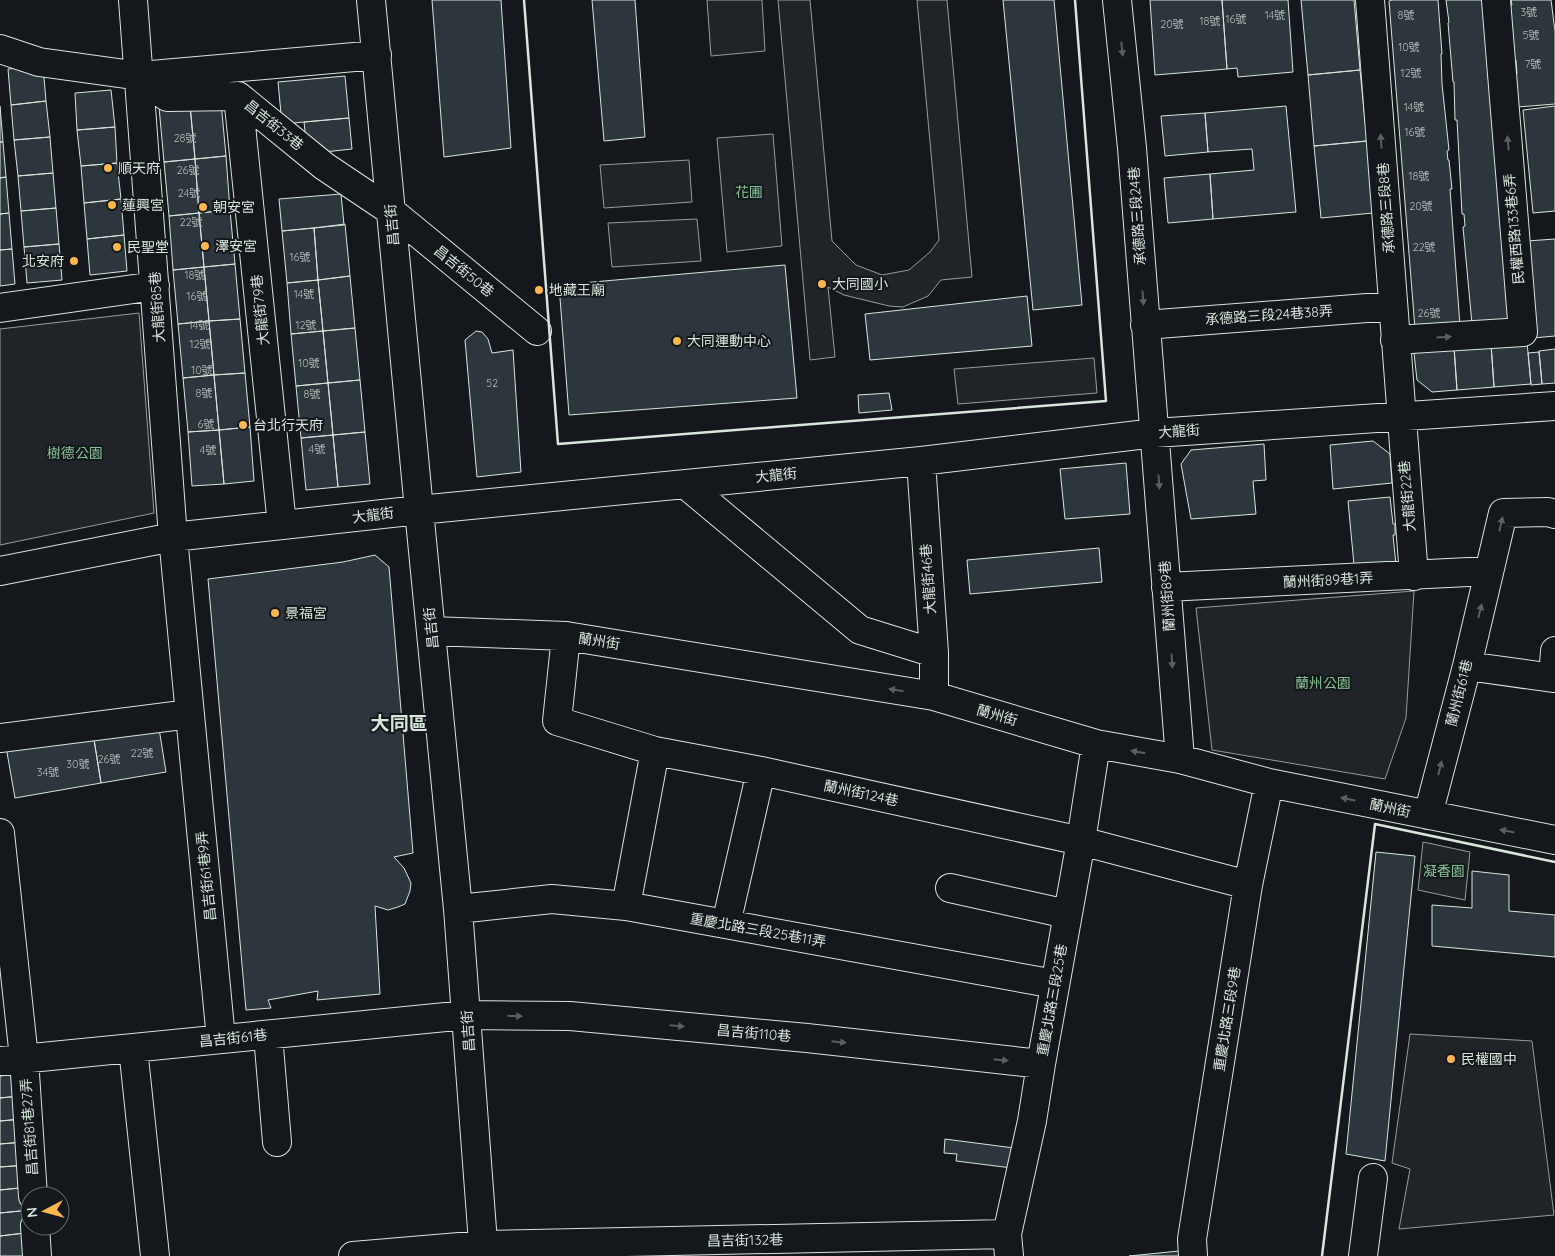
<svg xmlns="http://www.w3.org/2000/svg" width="1555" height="1256" font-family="Quicksand,'Noto Sans TC',sans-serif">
<rect width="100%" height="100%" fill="#14181c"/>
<path fill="#202428" stroke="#939e99" d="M707,0H762L765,51L711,56Z
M778,0H810L832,241L856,265L882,275L909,270L930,252L939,240L917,0H947L972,277L941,280L928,296L903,307L889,306L844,295L828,287L835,357L810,360Z
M773,134L782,246L727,252L717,138Z
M689,160L692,202L604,208L600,165Z
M697,219L701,261L612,267L608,223Z
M139,313L154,513L0,545V329Z
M1094,358L1097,393L958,404L954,369Z
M1414,591L1406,718L1385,779L1212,750L1196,608Z
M1423,842L1470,852L1465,900L1418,890Z
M1410,1034L1532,1041L1554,1215L1399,1229L1410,1169L1392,1163Z"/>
<path fill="#2c363c" stroke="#d8e6dc" d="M432,0H501L511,148L444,157Z
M592,0H635L645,137L604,141Z
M1003,0H1054L1082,305L1033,310Z
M1150,0H1222L1227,69L1155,75Z
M1222,0H1288L1293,72L1238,77L1237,68L1227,69Z
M1301,0H1354L1360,70L1308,75Z
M1392,0H1438L1442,54H1441L1442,84L1449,150L1447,151L1448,160H1449L1452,189H1450L1460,326L1415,329L1389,1Z
M1446,0H1485L1510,320L1472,324L1463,227L1465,226L1464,214H1462L1457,120H1455L1454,82H1453L1448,23L1449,22Z
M1511,0H1551L1555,31V104L1518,107L1515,74H1517L1516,60H1512L1510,5H1512Z
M43,66L46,101L11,105L8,69Z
M1360,70L1367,141L1314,146L1308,75Z
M345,76L349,118L282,124L278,82Z
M111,90L115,127L77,130L75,93Z
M46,101L50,137L14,140L11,105Z
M221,102L226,156L195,159L190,105Z
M190,105L195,159L164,162L159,107Z
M0,106L3,142H0Z
M1286,106L1296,212L1213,219L1210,174L1254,170L1252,149L1208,152L1205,113Z
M1555,106V211L1533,213L1523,110Z
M1205,113L1208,152L1165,156L1161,116Z
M349,118L352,149L324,152L306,140L304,122Z
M115,127L117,163L81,166L77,130Z
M50,137L53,173L18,176L14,140Z
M1367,141L1373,213L1321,218L1314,146Z
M0,142H3L6,177L0,178Z
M226,156L230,210L199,213L195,159Z
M195,159L199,213L169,216L164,162Z
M117,163L121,199L84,203L81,166Z
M53,173L56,208L21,211L18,176Z
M1210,174L1213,219L1168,223L1164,178Z
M6,177L9,213L0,214V178Z
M341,194L344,225L282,231L279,199Z
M121,199L124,235L87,239L84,203Z
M56,208L59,244L24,247L21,211Z
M230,210L235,264L204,267L199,213Z
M9,213L12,249L0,250V214Z
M199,213L204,267L173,270L169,216Z
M345,224L350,276L318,280L314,228Z
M314,228L318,280L287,283L282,231Z
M124,235L127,271L90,275L87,239Z
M1555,239V336L1533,338L1527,241Z
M59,244L62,280L27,283L24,247Z
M12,249L15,284L0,286V250Z
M235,264L240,319L209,321L204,267Z
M785,265L797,398L569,415L559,285Z
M204,267L209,321L178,324L173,270Z
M350,276L355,328L323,331L318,280Z
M318,280L323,331L291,334L287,283Z
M1027,296L1032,346L870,360L865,314Z
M240,319L245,373L214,375L209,321Z
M209,321L214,375L183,378L178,324Z
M355,328L360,380L328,383L323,331Z
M323,331L328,383L296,386L291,334Z
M476,331L482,332L488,339L492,353L513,350L521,472L477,477L465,340Z
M1527,342L1531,384L1494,387L1491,344Z
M1491,344L1494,387L1457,390L1454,347Z
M1454,347L1457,390L1432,392L1417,380L1414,353Z
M1555,349V383L1542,384L1539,351Z
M1539,352L1542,384L1531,385L1528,353Z
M245,373L250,427L219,430L214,375Z
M214,375L219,430L188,432L183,378Z
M360,380L365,432L333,435L328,383Z
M328,383L333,435L301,438L296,386Z
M889,393L892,410L859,413L858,395Z
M250,427L254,481L224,484L219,430Z
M219,430L224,484L192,486L188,432Z
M365,432L370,484L338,487L333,435Z
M333,435L338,487L306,490L301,438Z
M1373,441L1390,454L1392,483L1333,489L1330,445Z
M1264,444L1266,480L1253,481L1256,514L1191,519L1181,464L1191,450Z
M1126,463L1130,514L1065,519L1060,469Z
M1390,497L1393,524H1395V535H1393L1396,565H1354L1348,501Z
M1099,548L1102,582L970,594L967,560Z
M375,555L389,567L413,853L394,857L404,868L411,883L410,891L405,904L398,907L388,910L375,906L380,994L317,1000L318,991L268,1000L271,1008L246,1010L208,579L343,562Z
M157,716L166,772L101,783L92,727Z
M92,727L101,783L15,798L5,741Z
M1376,852L1415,856L1385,1161L1346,1154Z
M1472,871L1509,875V911L1555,915V957L1432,946V905L1472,908Z
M17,1074L19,1096L0,1098V1076Z
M19,1096L22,1119L0,1121V1098Z
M22,1119L24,1142L0,1144V1121Z
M945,1139L1014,1148L1012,1168L956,1161L957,1154L944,1153Z
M24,1142L27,1165L0,1167V1144Z
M27,1165L29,1187L0,1190V1167Z
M29,1187L30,1210L0,1213V1190Z
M30,1210V1226L33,1232L0,1236V1213Z
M33,1232L26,1256H0V1236Z
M1179,1251L1180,1256H1129Z"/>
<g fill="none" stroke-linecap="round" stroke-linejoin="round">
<g stroke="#d8e6dc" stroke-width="30">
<path id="minor" d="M133,0L173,537L221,1039
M371,0L419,510L458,909L484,1256
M1117,0L1132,148L1180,759
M1370,0L1414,576
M0,49L39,62L140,76L167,97L238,96L324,166L391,211L537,331
M140,76L377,55
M238,96L282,525
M0,308L155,286
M1145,325L1393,306
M1395,340L1523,332L1496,0
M921,461L934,653V696
M685,484L860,630L934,653
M0,571L173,537L419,510L921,461L1155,433L1555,406
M1166,587L1489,571
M432,631L566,636L934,696L1096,744L1180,759L1269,783L1555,840
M566,636L557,721L655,751L761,771L1081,841L1248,885
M1467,666L1553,678L1555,651
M0,738L190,714
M1428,815L1467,666L1503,513L1548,512L1555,514
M0,833L24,1058L33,1196
M950,888L1067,914
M626,906L655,751
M458,909L552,899L626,906L1055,984
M726,924L761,771
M268,1035L277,1142
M133,1048L155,1256
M0,1061L466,1015L570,1016L807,1038L1041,1064
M35,1226L37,1256
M353,1256L483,1245L1007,1234
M1009,1256L1007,1234L1032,1121L1041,1064L1081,841L1096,744
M1193,1256L1192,1239L1248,885L1269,783
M1363,1256L1373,1178"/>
</g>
<use href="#minor" stroke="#14181c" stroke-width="28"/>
<path stroke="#d8e6dc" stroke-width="2.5" d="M524,0L558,444L1106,401L1075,0
M1322,1256L1375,824L1555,862"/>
</g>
<defs><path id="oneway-solid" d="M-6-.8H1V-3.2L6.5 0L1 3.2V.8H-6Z" transform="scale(1.25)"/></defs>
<g fill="#59605f">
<use href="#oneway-solid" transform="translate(1122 49) rotate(84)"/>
<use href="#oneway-solid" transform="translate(1381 141) rotate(-94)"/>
<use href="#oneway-solid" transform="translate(1508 143) rotate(-95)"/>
<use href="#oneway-solid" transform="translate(1143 298) rotate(86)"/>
<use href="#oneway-solid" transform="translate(1444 337) rotate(-4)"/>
<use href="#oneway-solid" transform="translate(1159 482) rotate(86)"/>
<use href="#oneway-solid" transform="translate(1501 524) rotate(-77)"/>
<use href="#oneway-solid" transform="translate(1480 611) rotate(-76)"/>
<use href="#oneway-solid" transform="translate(1172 661) rotate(86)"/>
<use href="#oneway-solid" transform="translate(896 690) rotate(-171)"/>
<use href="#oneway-solid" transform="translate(1138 752) rotate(-170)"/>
<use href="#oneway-solid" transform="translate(1440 768) rotate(-76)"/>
<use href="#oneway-solid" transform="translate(1348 799) rotate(-168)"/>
<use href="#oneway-solid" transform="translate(1507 831) rotate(-169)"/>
<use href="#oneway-solid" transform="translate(515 1016) rotate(1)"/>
<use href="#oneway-solid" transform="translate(677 1026) rotate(5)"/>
<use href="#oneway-solid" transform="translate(839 1042) rotate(6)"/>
<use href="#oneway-solid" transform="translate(1001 1060) rotate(6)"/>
</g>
<g fill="#ffb74d" stroke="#14181c" stroke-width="2">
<circle cx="108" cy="168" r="5"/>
<circle cx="112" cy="205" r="5"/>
<circle cx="203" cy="207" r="5"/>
<circle cx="205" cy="246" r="5"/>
<circle cx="117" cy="247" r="5"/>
<circle cx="74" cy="261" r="5"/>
<circle cx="822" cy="284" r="5"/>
<circle cx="539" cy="290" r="5"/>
<circle cx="677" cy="341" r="5"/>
<circle cx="243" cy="425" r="5"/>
<circle cx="275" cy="613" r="5"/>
<circle cx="1451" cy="1059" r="5"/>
</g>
<g text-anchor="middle" stroke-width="4" stroke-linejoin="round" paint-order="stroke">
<g font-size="11" fill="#adbab4">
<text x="1529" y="16">3號</text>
<text x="1275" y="19">14號</text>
<text x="1406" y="19">8號</text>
<text x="1236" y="23">16號</text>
<text x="1210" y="25">18號</text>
<text x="1172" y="28">20號</text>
<text x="1531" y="39">5號</text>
<text x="1409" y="51">10號</text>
<text x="1533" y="68">7號</text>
<text x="1411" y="77">12號</text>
<text x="1414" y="111">14號</text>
<text x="1415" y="136">16號</text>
<text x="185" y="142">28號</text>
<text x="188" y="174">26號</text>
<text x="1419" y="180">18號</text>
<text x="189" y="197">24號</text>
<text x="1421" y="210">20號</text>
<text x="191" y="226">22號</text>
<text x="1424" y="251">22號</text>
<text x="300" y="261">16號</text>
<text x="195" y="279">18號</text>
<text x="304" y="298">14號</text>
<text x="197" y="300">16號</text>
<text x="1429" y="317">26號</text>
<text x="199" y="329">14號</text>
<text x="306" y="329">12號</text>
<text x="200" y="348">12號</text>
<text x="309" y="367">10號</text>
<text x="202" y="374">10號</text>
<text x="492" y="387">52</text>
<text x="204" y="397">8號</text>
<text x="312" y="398">8號</text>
<text x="206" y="428">6號</text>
<text x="317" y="453">4號</text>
<text x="208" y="454">4號</text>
<text x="142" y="757">22號</text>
<text x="109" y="763">26號</text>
<text x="78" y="768">30號</text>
<text x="48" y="776">34號</text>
</g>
<g font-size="14" fill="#d8e6dc" stroke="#14181c">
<text transform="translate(274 125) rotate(39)" y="5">昌吉街33巷</text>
<text transform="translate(1386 208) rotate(-94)" y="5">承德路三段8巷</text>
<text transform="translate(1137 216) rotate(-94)" y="5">承德路三段24巷</text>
<text transform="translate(392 225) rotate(-95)" y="5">昌吉街</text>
<text transform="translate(1514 229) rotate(-95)" y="5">民權西路133巷6弄</text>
<text transform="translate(464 271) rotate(39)" y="5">昌吉街50巷</text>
<text transform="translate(157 307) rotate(-94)" y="5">大龍街85巷</text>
<text transform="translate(260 310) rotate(-96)" y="5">大龍街79巷</text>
<text transform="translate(1269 315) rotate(-4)" y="5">承德路三段24巷38弄</text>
<text transform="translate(1179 431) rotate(-4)" y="5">大龍街</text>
<text transform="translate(776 475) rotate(-6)" y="5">大龍街</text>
<text transform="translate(1407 496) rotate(-95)" y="5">大龍街22巷</text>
<text transform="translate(373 515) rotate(-7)" y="5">大龍街</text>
<text transform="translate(928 579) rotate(-94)" y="5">大龍街46巷</text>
<text transform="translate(1328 580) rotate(-3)" y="5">蘭州街89巷1弄</text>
<text transform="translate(1167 596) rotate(-94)" y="5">蘭州街89巷</text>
<text transform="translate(431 628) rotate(-96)" y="5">昌吉街</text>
<text transform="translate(599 641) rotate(9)" y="5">蘭州街</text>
<text transform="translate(1459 693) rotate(-76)" y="5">蘭州街61巷</text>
<text transform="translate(997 715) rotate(16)" y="5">蘭州街</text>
<text transform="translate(861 793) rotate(12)" y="5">蘭州街124巷</text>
<text transform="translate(1390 808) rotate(12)" y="5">蘭州街</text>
<text transform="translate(206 876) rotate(-96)" y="5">昌吉街61巷9弄</text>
<text transform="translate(758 930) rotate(10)" y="5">重慶北路三段25巷11弄</text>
<text transform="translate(1052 1000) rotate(-80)" y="5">重慶北路三段25巷</text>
<text transform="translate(1227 1019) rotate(-81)" y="5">重慶北路三段9巷</text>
<text transform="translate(468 1031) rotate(-94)" y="5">昌吉街</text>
<text transform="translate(754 1033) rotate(5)" y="5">昌吉街110巷</text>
<text transform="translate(233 1038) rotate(-6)" y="5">昌吉街61巷</text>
<text transform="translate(29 1127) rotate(-94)" y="5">昌吉街81巷27弄</text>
<text transform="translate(745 1240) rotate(-1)" y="5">昌吉街132巷</text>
</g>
<g font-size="14" fill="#d8e6dc" stroke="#14181c" text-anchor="start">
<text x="118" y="173">順天府</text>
<text x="122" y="210">蓮興宮</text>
<text x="213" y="212">朝安宮</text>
<text x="215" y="251">澤安宮</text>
<text x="127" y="252">民聖堂</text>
<text x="64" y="266" text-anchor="end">北安府</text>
<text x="832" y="289">大同國小</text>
<text x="549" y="295">地藏王廟</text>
<text x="687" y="346">大同運動中心</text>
<text x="253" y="430">台北行天府</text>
<text x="285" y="618">景福宮</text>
<text x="1461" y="1064">民權國中</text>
</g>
<g font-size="14" fill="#8ac095" stroke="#14181c">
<text x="749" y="197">花圃</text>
<text x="75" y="458">樹德公園</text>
<text x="1323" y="688">蘭州公園</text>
<text x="1444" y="876">凝香園</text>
</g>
<g font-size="19" font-weight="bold" fill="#d8e6dc" stroke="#14181c">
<text x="399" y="730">大同區</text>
</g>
</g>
<g transform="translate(45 1211) rotate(264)"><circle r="24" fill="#14181c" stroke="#626a69"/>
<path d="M0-4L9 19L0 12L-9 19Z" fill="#ffb74d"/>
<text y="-8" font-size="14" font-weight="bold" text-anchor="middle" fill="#d8e6dc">N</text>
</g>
</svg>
